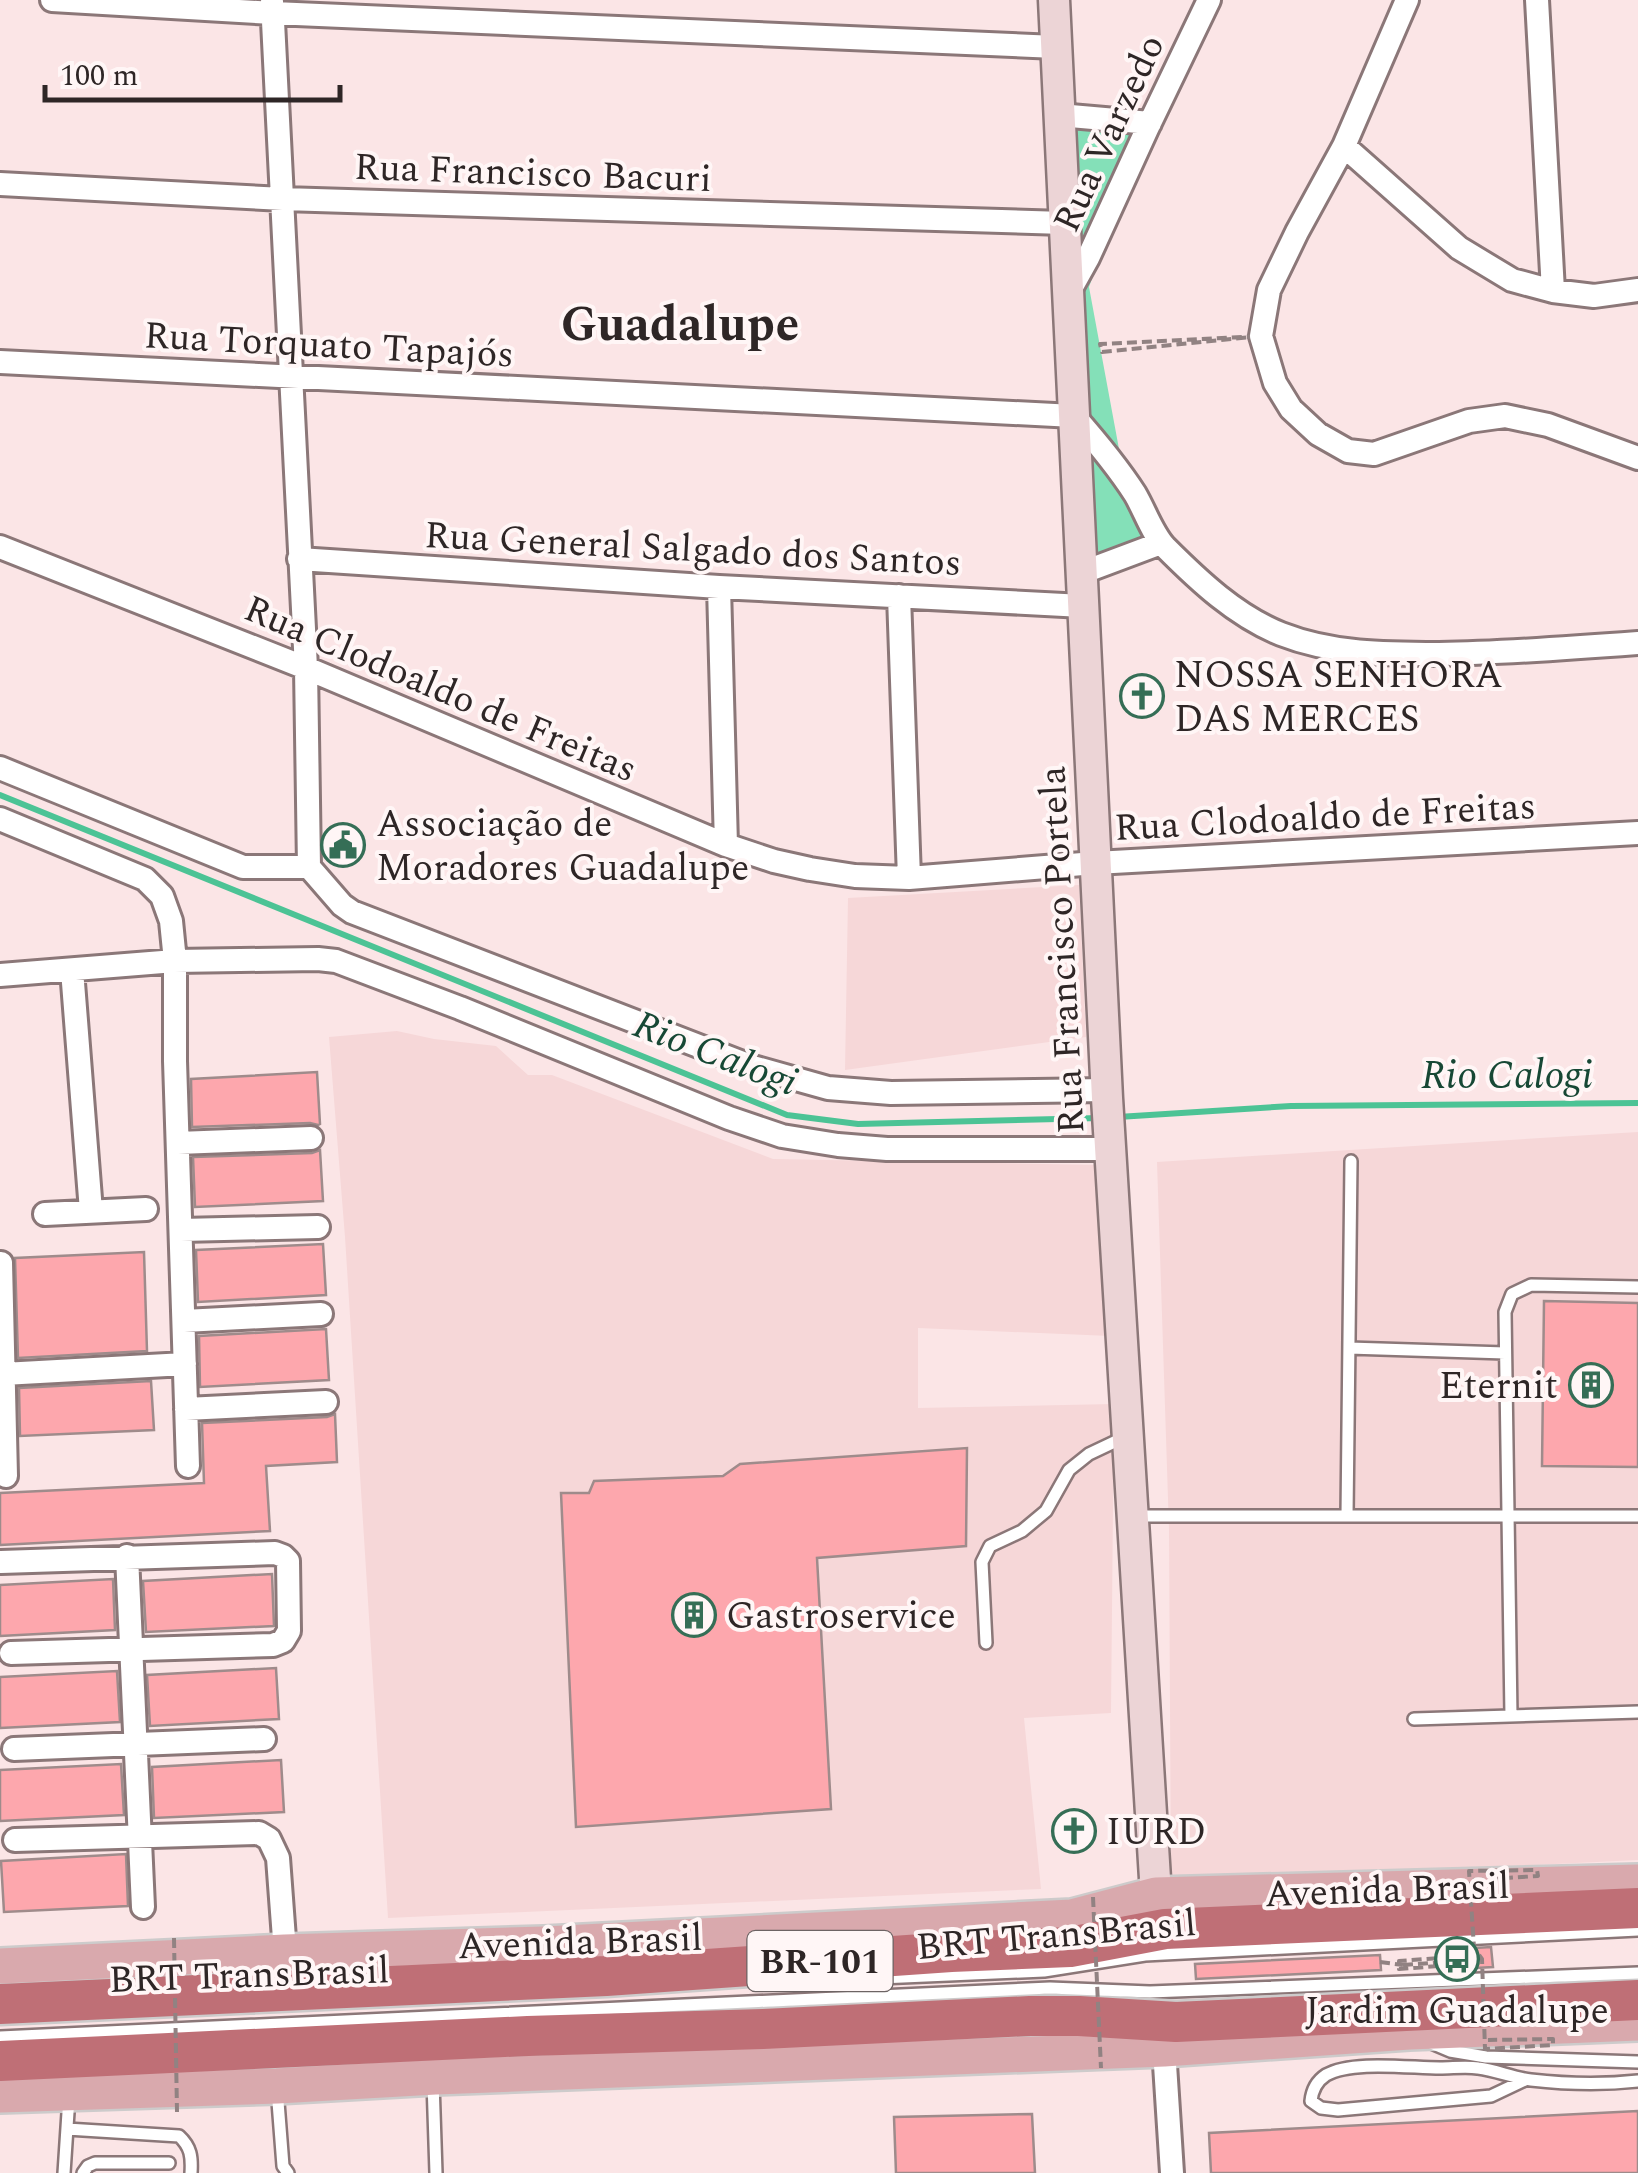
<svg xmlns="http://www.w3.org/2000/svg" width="1638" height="2173" font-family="Spectral,serif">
<rect width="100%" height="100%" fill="#fbe5e6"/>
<path fill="#f6d7d8" d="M1079,885L1086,1037L845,1070L848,898Z
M397,1031L434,1039L496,1046L528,1075H552L773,1159L1099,1165L1110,1336L918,1328V1408L1114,1404L1111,1713L1024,1718L1041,1889L388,1918L345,1237L329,1037Z
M1638,1132V1860L1171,1883L1169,1529L1157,1162Z"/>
<path fill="#84e0b8" d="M1059,119L1147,124L1089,287L1129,503L1156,541L1091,562Z"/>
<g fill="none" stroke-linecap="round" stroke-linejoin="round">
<path stroke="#4cc395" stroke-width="6" d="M0,795L787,1115L858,1124L1100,1118
M1118,1117L1291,1106L1638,1103"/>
</g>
<path fill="#fda7ad" stroke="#9f8b8b" stroke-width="2.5" d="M317,1072L320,1124L318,1125L310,1123L192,1127L191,1079Z
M320,1150L323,1201L195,1207L193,1157L312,1153Z
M323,1244L326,1295L198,1302L196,1250Z
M144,1252L147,1351L18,1358L15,1258Z
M1544,1301L1638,1303V1467L1542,1466Z
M326,1329L329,1380L200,1387L199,1336Z
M151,1381L154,1430L20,1436L19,1388Z
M335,1414L337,1462L266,1466L270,1531L0,1545V1493L204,1483L202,1423L327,1417Z
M967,1448L966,1546L817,1558L831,1809L576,1827L561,1493H589L594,1481L723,1476L740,1464Z
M272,1574L274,1626L146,1632L143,1581Z
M113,1579L115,1630L0,1636V1585Z
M276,1668L279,1719L150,1726L147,1675Z
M117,1671L120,1722L0,1728V1677Z
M281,1760L284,1812L154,1818L152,1767Z
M121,1764L124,1815L0,1821V1770Z
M126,1854L128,1906L4,1912L1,1861Z
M1491,1947L1493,1967L1458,1969L1457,1949Z
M1380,1955L1381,1970L1196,1979L1195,1964Z
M1638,2111V2173H1211L1209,2133Z
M1032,2114L1035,2173H896L894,2117Z"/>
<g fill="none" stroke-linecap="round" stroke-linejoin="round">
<g stroke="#8b7778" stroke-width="16">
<path id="lane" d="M1349,1348L1505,1353
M1132,1516H1638
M1347,1516L1351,1161
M986,1643L982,1562L990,1546L1022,1531L1046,1511L1069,1470L1089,1454L1127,1436
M1511,1716L1505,1312L1512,1294L1531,1285L1638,1287
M1414,1719L1638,1712
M834,1980L1044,1971L1145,1955L1638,1930
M0,2037L1050,1988L1150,1992L1638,1973
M1431,2043L1450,2051L1486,2057L1638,2062
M1525,2080L1491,2096L1338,2110L1321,2108L1311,2101C1312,2091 1317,2081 1326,2075C1352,2060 1410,2068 1440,2068C1453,2068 1466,2066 1478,2068C1496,2070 1513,2078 1531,2080C1566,2084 1602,2085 1638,2081
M433,2082L436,2173
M277,2089L283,2166L288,2173
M67,2129L179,2136C191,2147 192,2157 191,2173
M64,2173L69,2097
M83,2173L88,2166L95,2163H169"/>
</g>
<g stroke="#8b7778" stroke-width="28">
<path id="street" d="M52,0L273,13L1056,47
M1407,0L1344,146L1297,232L1269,290L1261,336L1275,383L1291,409L1318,434L1348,451L1374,454L1469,421L1505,416L1548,425L1638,458
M1537,0L1553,291
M272,2L306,668L309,867
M1059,115L1150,123
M1344,146L1459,248L1512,280L1553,291L1594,296L1638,290
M0,184L283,199L1064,223
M1068,294L1088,258L1147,129L1209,0
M0,362L1074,416C1096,441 1117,466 1135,494C1145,511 1152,533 1165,547C1199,581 1236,616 1281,634C1332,654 1385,654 1439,654C1506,653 1572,648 1638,643
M0,547L306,668L726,845L774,861L810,869L855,876L909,878L1095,863L1638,833
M299,559L719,587L1083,606
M1081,573L1161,543
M719,587L726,845
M899,596L909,878
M0,768L243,867H309L342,905L352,912L753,1067L828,1088L891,1093L1107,1090
M0,819L145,879L162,896L171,921L175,961L318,959L336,961L460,1008L729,1118L782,1136L838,1145L887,1149H1111
M72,970L91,1211
M0,975L175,961V1061L188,1466
M178,1143L311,1138
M45,1214L146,1209
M181,1230L318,1227
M1,1263L6,1476
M184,1321L321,1314
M3,1374L185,1364
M186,1409L326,1402
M127,1556L143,1907
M1,1562L275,1553L283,1556L288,1561L289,1631L283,1641L273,1645L11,1653
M14,1749L264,1739
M15,1840L259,1833L269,1839L278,1858L285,1952
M1164,2049L1172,2173"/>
</g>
<g stroke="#8b7778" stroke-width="35">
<path id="secondary" d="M1054,0L1107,1098L1156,1895"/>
</g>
<g stroke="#cdcbcb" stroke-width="40">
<path id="primary" d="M0,1966L285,1952L544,1944L1072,1917L1156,1895L1638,1882
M0,2095L277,2086L435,2077L1164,2049L1409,2032L1638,2023"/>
</g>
<g stroke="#cdcbcb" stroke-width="45">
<path id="highway" d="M0,2004L606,1976L951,1952L1070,1947L1165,1929L1638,1908
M0,2061L528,2036L763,2029L1030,2016H1079L1176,2022L1638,2000"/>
</g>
<path stroke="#918282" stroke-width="4" stroke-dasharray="10 5" stroke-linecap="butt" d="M1261,336L1102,352L1100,344Z
M1380,1962L1403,1965"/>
<use href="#lane" stroke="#fff" stroke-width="11"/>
<use href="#street" stroke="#fff" stroke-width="22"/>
<use href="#secondary" stroke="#ecd4d6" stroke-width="30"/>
<use href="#primary" stroke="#d9a9ad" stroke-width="35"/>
<use href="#highway" stroke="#bf6f76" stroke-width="40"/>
<path stroke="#918282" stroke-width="4" stroke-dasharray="10 5" stroke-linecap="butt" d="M1473,1880L1538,1876L1537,1870L1469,1871L1474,1948L1482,1959L1485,2049L1553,2045V2039L1488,2040
M1093,1897L1101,2068
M174,1938L177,2112
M1403,1965L1464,1961V1964L1399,1969V1961L1479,1955"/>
</g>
<defs>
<g id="church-ring" transform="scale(2.25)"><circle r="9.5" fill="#fff6f6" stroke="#356e56" stroke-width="1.5"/><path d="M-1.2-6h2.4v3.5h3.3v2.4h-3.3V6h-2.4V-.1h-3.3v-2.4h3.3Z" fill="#356e56"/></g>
<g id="civic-ring" transform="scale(2.25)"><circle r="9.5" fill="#fff6f6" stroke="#356e56" stroke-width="1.5"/><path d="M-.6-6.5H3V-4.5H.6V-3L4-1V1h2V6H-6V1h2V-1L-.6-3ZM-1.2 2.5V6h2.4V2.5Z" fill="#356e56"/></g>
<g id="building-ring" transform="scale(2.25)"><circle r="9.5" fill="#fff6f6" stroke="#356e56" stroke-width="1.5"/><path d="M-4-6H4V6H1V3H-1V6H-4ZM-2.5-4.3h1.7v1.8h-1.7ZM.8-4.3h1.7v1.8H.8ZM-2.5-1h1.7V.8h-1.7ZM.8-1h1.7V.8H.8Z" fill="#356e56"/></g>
<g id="bus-ring" transform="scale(2.25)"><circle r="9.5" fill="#fff6f6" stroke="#356e56" stroke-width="1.5"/><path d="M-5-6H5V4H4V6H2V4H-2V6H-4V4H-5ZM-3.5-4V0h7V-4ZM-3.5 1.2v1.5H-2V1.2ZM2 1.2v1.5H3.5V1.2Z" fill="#356e56"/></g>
</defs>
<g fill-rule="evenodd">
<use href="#church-ring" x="1142" y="696"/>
<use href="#civic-ring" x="343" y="845"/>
<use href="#building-ring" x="1591" y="1385"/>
<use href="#building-ring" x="694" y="1615"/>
<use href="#church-ring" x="1074" y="1831"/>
<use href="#bus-ring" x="1457" y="1959"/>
</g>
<g text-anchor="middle" stroke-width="8" stroke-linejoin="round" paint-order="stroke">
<rect fill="#fff6f6" stroke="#6d6464" stroke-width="2.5" x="747.5" y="1931" width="145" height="60" rx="8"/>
<g font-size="35" font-weight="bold" fill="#2e2626">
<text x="820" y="1973">BR-101</text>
</g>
<g font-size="38" fill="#2e2626" stroke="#fff6f6">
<text transform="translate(1108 133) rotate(-65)" y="13">Rua Varzedo</text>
<text transform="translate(533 172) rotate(2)" y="13">Rua Francisco Bacuri</text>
<text transform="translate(329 344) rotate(3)" y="13">Rua Torquato Tapajós</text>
<text transform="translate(693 548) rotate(3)" y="13">Rua General Salgado dos Santos</text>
<text transform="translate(441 688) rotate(23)" y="13">Rua Clodoaldo de Freitas</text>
<text transform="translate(1325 816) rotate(-3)" y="13">Rua Clodoaldo de Freitas</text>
<text transform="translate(1061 950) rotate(-93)" y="13">Rua Francisco Portela</text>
<text transform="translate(1387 1889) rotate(-2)" y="13">Avenida Brasil</text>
<text transform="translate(1056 1934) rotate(-5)" y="13">BRT TransBrasil</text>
<text transform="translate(580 1941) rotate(-2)" y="13">Avenida Brasil</text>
<text transform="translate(249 1974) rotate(-2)" y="13">BRT TransBrasil</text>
</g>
<g font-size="38" fill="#2e2626" stroke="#fff6f6" text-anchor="start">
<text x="1174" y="687">NOSSA SENHORA<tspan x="1174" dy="44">DAS MERCES</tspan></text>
<text x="376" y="836">Associação de<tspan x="376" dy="44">Moradores Guadalupe</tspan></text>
<text x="1558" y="1398" text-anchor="end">Eternit</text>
<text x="726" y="1628">Gastroservice</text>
<text x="1106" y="1844">IURD</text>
<text x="1457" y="2023" text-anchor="middle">Jardim Guadalupe</text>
</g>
<g font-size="40" font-style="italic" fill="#174835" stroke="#fff6f6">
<text transform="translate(716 1052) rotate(21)" y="14">Rio Calogi</text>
<text x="1507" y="1088">Rio Calogi</text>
</g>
<g font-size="48" font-weight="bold" fill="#2e2626" stroke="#fff6f6">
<text x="680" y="340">Guadalupe</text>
</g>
</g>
<path d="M45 85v15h295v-15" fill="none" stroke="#2e2626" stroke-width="5"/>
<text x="60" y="85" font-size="30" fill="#2e2626" stroke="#fff6f6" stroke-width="8" paint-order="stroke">100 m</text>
</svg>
